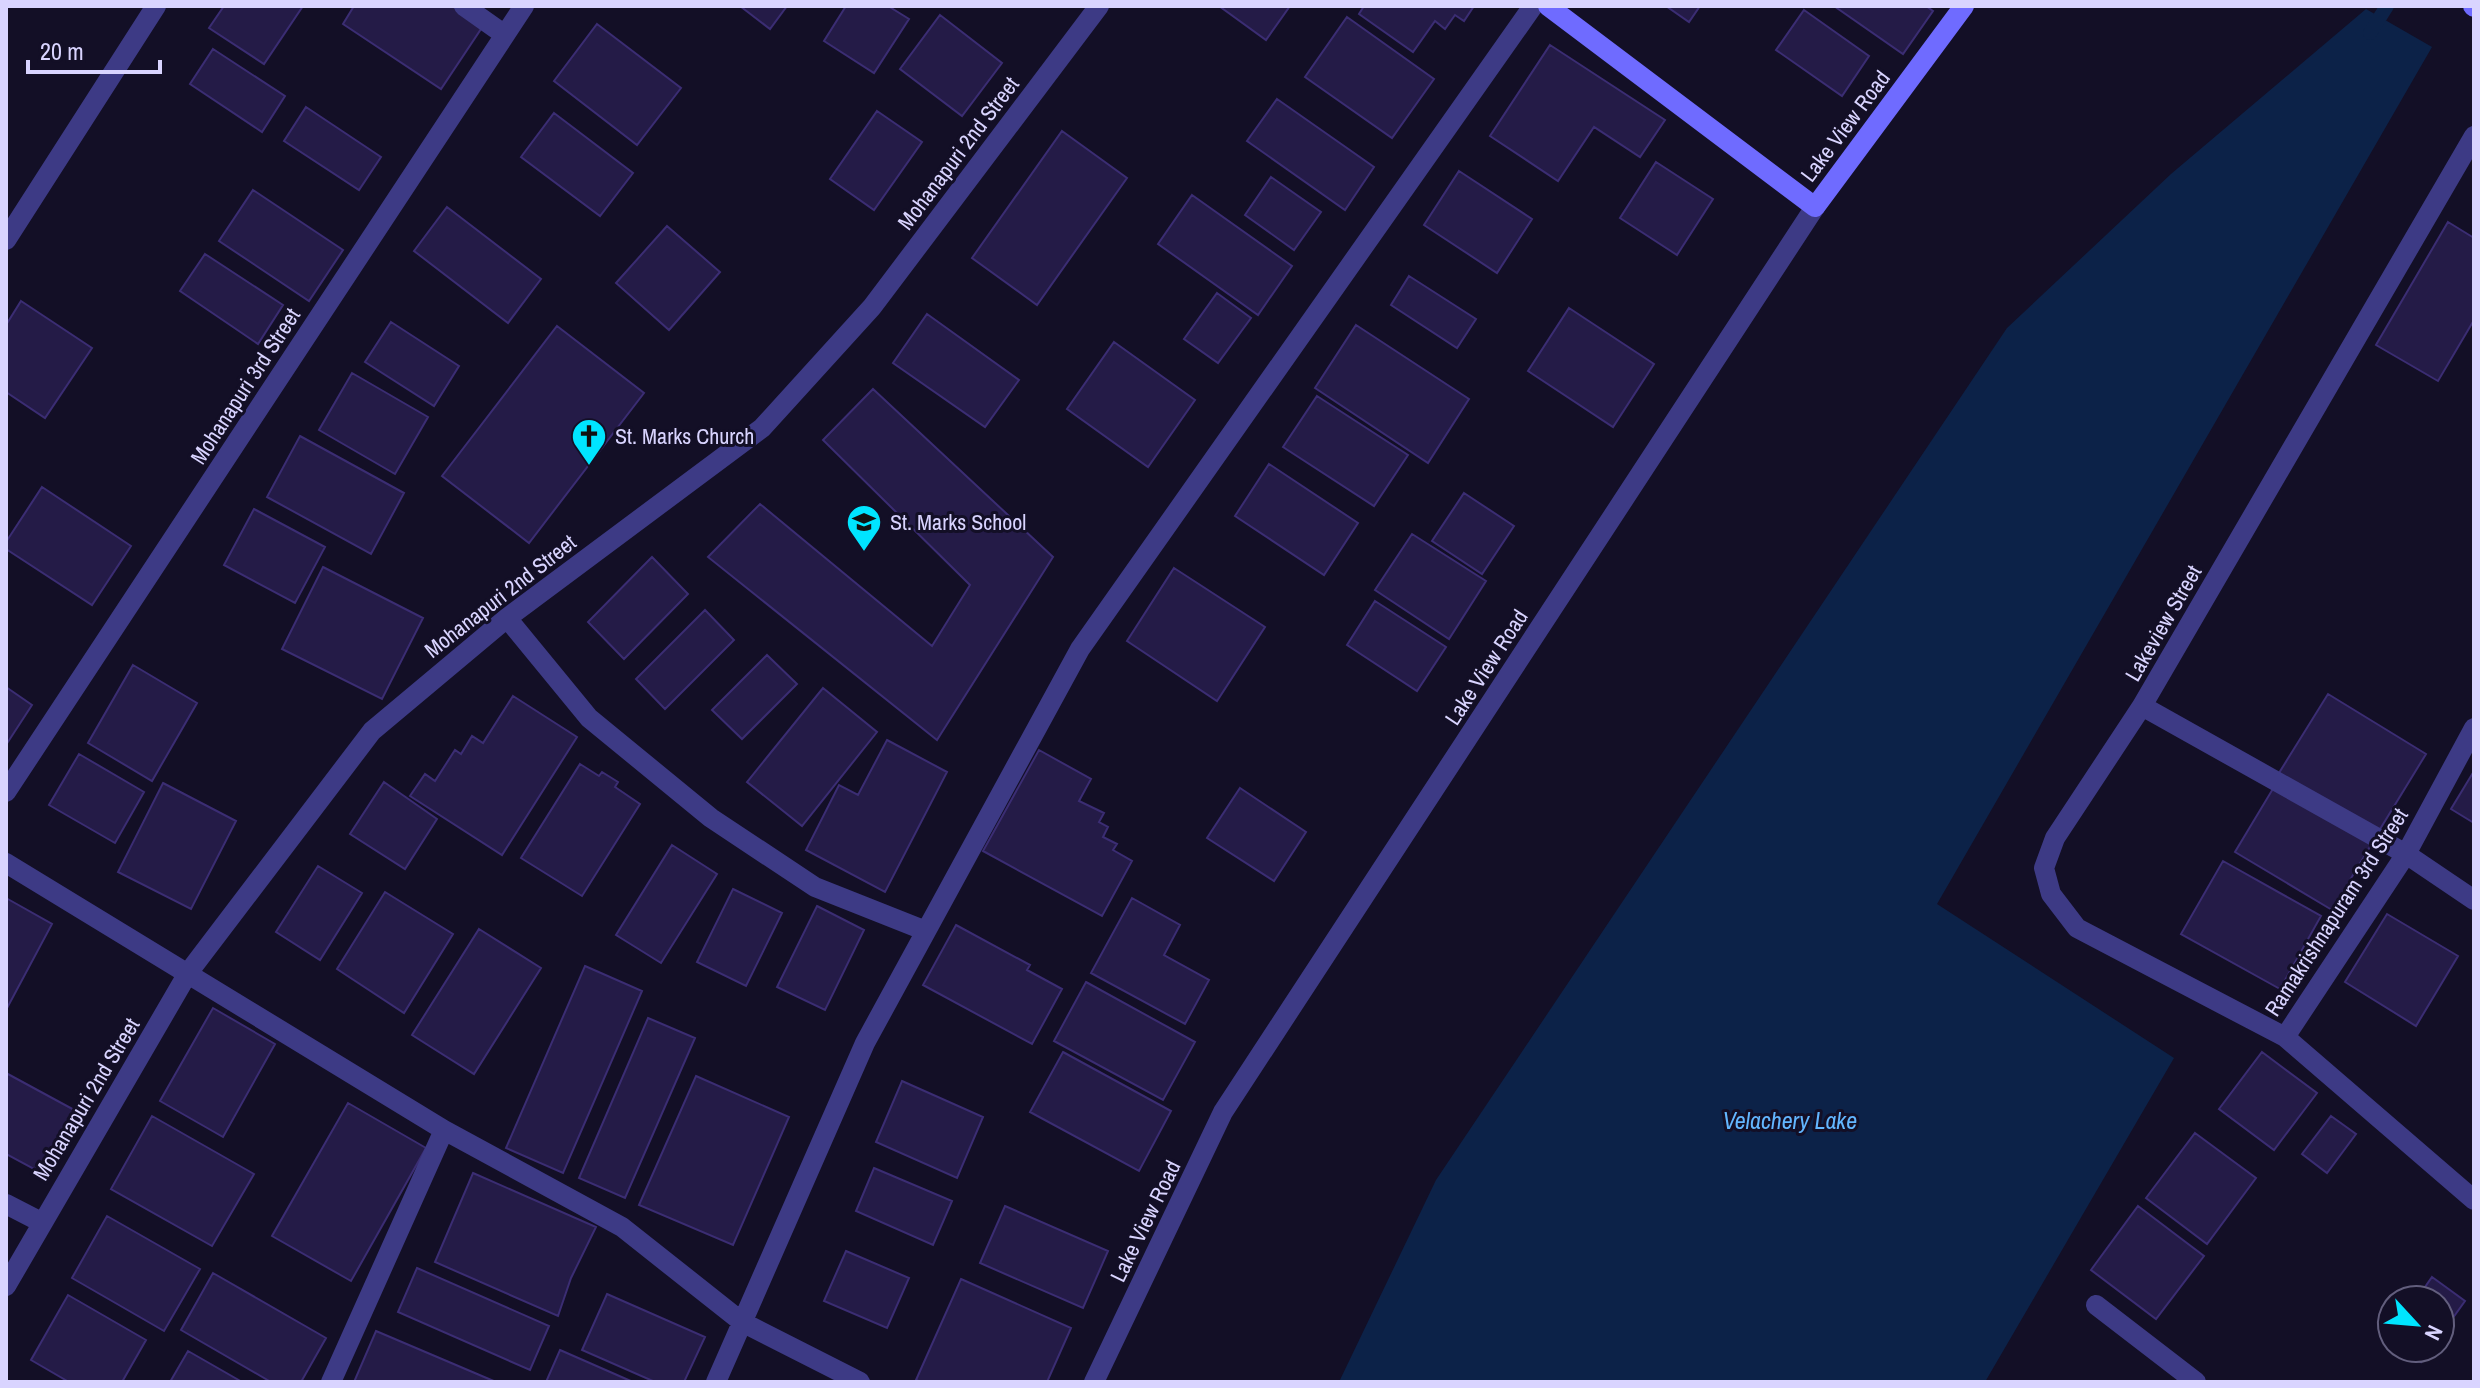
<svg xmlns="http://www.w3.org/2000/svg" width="2480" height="1388" font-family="'Archivo Narrow',sans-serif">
<rect width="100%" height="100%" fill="#130f26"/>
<path fill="#0c2248" d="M2366,9L2432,47L1937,904L2174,1058L1985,1382H1339L1436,1180L2007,328L2171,174Z"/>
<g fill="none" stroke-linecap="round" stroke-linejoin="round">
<path stroke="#0c2248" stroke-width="14" d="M2370,33L2387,6"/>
</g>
<path fill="#241b47" stroke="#3b2d73" stroke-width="2" d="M224,6H303L264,64L209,28Z
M354,6H452L483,26L441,89L343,24Z
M740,6H787L770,29Z
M846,6H888L909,19L874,73L824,41Z
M1219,6H1290L1266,40Z
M1364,6H1474L1464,21L1455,15L1445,29L1435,21L1413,52L1359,14Z
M1666,6H1700L1689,22Z
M1834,6H1926L1933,11L1903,54Z
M1804,10L1869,56L1842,96L1776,50Z
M940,15L1002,63L962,116L900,69Z
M1347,17L1434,79L1392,138L1305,77Z
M597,24L681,88L637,145L554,81Z
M1550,45L1665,120L1640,157L1594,127L1558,181L1490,136Z
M213,49L285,96L262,132L190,84Z
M1277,99L1374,167L1345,210L1247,141Z
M306,107L381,157L359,190L284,141Z
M877,111L922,142L874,210L830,179Z
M554,113L633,173L600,216L521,157Z
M1062,131L1127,178L1037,305L972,258Z
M1656,162L1713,199L1677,255L1620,218Z
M1459,171L1532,219L1497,273L1424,225Z
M1271,177L1321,212L1294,250L1245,215Z
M253,190L343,250L309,301L219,241Z
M1192,195L1292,266L1258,315L1158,244Z
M447,207L541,279L508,323L414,251Z
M2448,222L2474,238V320L2438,381L2376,345Z
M667,226L720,272L669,330L616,283Z
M205,254L283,305L258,344L180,291Z
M1409,276L1476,319L1457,348L1391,305Z
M1217,293L1251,318L1218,363L1184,339Z
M21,301L92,348L45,418L6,392V325Z
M1569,308L1654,364L1613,427L1528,371Z
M927,314L1019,380L985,427L893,363Z
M391,322L459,366L434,406L365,362Z
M1356,325L1469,399L1428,463L1315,388Z
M557,326L644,393L529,543L442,476Z
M1114,342L1195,400L1148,467L1067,409Z
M352,373L428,417L395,474L319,430Z
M873,389L1053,557L937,740L708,557L760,504L932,646L970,585L823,440Z
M1317,396L1408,455L1374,506L1283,447Z
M300,436L404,493L371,554L267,497Z
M1269,464L1358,523L1324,575L1235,516Z
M42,487L131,546L92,605L6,549V542Z
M1464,493L1514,526L1482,574L1432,541Z
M254,509L325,547L295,603L224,565Z
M1412,534L1486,581L1449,639L1375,590Z
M652,557L688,594L624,659L588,622Z
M323,567L423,618L382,699L282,649Z
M1174,568L1265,627L1217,701L1127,641Z
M1375,601L1446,647L1417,691L1347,645Z
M705,610L734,640L665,709L636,679Z
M767,655L797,684L742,739L712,710Z
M133,665L197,703L152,781L88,743Z
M6,687L32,705L6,745Z
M823,688L877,732L802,826L747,782Z
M2328,694L2426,754L2377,834L2279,773Z
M513,696L577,737L502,855L410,796L425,774L435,781L455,750L461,754L472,736L483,743Z
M887,740L947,772L885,892L806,850L839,785L858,795Z
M1039,750L1091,779L1079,801L1104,813L1099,822L1108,827L1103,837L1117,844L1113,850L1132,861L1102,916L983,851Z
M79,754L144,792L115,843L49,805Z
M580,764L599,776L602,772L618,782L615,787L640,804L582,896L521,858Z
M2474,771V823L2451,809Z
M384,782L437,819L405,869L350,834Z
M2277,782L2374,840L2332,910L2235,852Z
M163,783L236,821L191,909L118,872Z
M1240,788L1306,832L1274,881L1207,838Z
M672,845L717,874L661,963L616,935Z
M2223,861L2321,916L2280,989L2181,934Z
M318,866L362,893L320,960L276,932Z
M733,889L782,913L746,986L697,962Z
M385,892L453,934L404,1013L337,969Z
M6,898L52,924L6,1010Z
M1132,898L1180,925L1164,955L1209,980L1185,1024L1091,973Z
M817,906L864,930L825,1010L777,987Z
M2387,914L2458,956L2416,1026L2345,982Z
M956,925L1030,965L1027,970L1062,989L1032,1044L923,985Z
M479,929L541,968L474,1074L412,1035Z
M585,966L642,991L563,1173L506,1148Z
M1086,982L1195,1042L1163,1100L1054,1041Z
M213,1008L275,1044L223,1137L160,1101Z
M648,1018L695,1038L625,1198L579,1178Z
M1063,1052L1171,1111L1139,1171L1030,1112Z
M2262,1052L2317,1093L2274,1150L2219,1109Z
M6,1073L78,1112L45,1175L6,1154Z
M696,1076L789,1117L733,1245L639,1205Z
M902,1081L983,1117L957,1178L876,1142Z
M348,1103L426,1148L351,1281L272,1236Z
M152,1116L254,1174L212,1246L111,1189Z
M2331,1116L2356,1134L2327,1173L2302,1154Z
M2195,1133L2256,1178L2207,1244L2146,1198Z
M874,1168L952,1201L933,1245L856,1211Z
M473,1173L596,1227L571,1278L558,1316L435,1262Z
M1005,1206L1108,1251L1083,1308L980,1263Z
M2138,1206L2204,1256L2156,1319L2091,1270Z
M107,1216L200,1269L164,1331L72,1278Z
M846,1251L909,1278L887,1328L824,1301Z
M417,1268L549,1326L530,1370L398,1312Z
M213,1273L326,1338L301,1382H271L181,1330Z
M2432,1277L2465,1301L2440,1336V1300H2416Z
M961,1279L1071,1328L1047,1382H921L916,1380Z
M607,1294L705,1337L684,1382H655L582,1350Z
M68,1295L146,1340L122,1382H69L31,1360Z
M376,1331L496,1382H354Z
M2402,1348H2431L2421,1362Z
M560,1350L633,1382H546Z
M188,1351L242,1382H170Z"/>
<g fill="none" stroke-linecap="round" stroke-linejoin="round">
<path stroke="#3d3a85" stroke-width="20" d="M464,6L505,35
M2474,136L2142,706L2055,838L2044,868L2051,894L2077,928L2285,1037L2474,1200
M6,240L156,6
M507,618L589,718L711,818L815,887L926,931
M2142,706L2406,854L2474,900
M6,792L524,6
M6,863L444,1130L622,1227L742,1322L860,1382
M2285,1037L2406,854L2474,728
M6,1204L41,1222
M6,1286L188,973L372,731L507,618L762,428L872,307L1099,6
M2096,1305L2196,1382
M331,1382L444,1130
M716,1382L865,1043L1080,649L1533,6
M1094,1382L1223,1112L1815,207"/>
<path stroke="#6f6bff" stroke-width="20" d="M1548,6L1815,207L1964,6
M2473,6L2474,7"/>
</g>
<defs>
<g id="church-pin" transform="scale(1.8)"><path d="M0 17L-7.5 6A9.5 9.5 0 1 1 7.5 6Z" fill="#00e5ff" stroke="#130f26"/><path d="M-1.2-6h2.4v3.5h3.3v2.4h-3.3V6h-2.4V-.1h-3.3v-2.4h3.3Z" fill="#111"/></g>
<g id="school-pin" transform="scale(1.8)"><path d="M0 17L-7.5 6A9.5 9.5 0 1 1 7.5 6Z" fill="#00e5ff" stroke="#130f26"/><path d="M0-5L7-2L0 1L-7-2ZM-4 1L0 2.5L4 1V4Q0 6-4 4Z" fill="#111"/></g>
</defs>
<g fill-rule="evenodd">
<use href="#church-pin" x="589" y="436"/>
<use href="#school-pin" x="864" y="522"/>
</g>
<g text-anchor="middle" stroke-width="6" stroke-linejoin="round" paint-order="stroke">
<g font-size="22" fill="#d9d4ff" stroke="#130f26">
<text transform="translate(1845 126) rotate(-53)" y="8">Lake View Road</text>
<text transform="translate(958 153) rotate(-53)" y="8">Mohanapuri 2nd Street</text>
<text transform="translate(245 386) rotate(-57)" y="8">Mohanapuri 3rd Street</text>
<text transform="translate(500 596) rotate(-38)" y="8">Mohanapuri 2nd Street</text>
<text transform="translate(2163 623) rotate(-60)" y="8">Lakeview Street</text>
<text transform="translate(1486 667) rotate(-57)" y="8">Lake View Road</text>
<text transform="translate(2336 912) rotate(-57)" y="8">Ramakrishnapuram 3rd Street</text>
<text transform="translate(86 1099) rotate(-59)" y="8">Mohanapuri 2nd Street</text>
<text transform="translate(1145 1221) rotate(-64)" y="8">Lake View Road</text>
</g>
<g font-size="22" fill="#d9d4ff" stroke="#130f26" text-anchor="start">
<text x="615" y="444">St. Marks Church</text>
<text x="890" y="530">St. Marks School</text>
</g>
<g font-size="24" font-style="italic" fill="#62b6ff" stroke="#130f26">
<text x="1790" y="1129">Velachery Lake</text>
</g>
</g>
<rect width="2480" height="1388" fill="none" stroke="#d9d4ff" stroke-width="16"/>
<g transform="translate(2416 1324) rotate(116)"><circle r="38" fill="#130f26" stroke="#625e7d" stroke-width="2"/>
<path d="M0-6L14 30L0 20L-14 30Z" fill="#00e5ff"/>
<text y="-12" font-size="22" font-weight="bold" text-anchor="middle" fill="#d9d4ff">N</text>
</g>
<path d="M28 60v12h132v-12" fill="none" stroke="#d9d4ff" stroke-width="4"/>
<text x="40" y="60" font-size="24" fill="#d9d4ff" stroke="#130f26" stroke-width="6" paint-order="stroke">20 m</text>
</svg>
